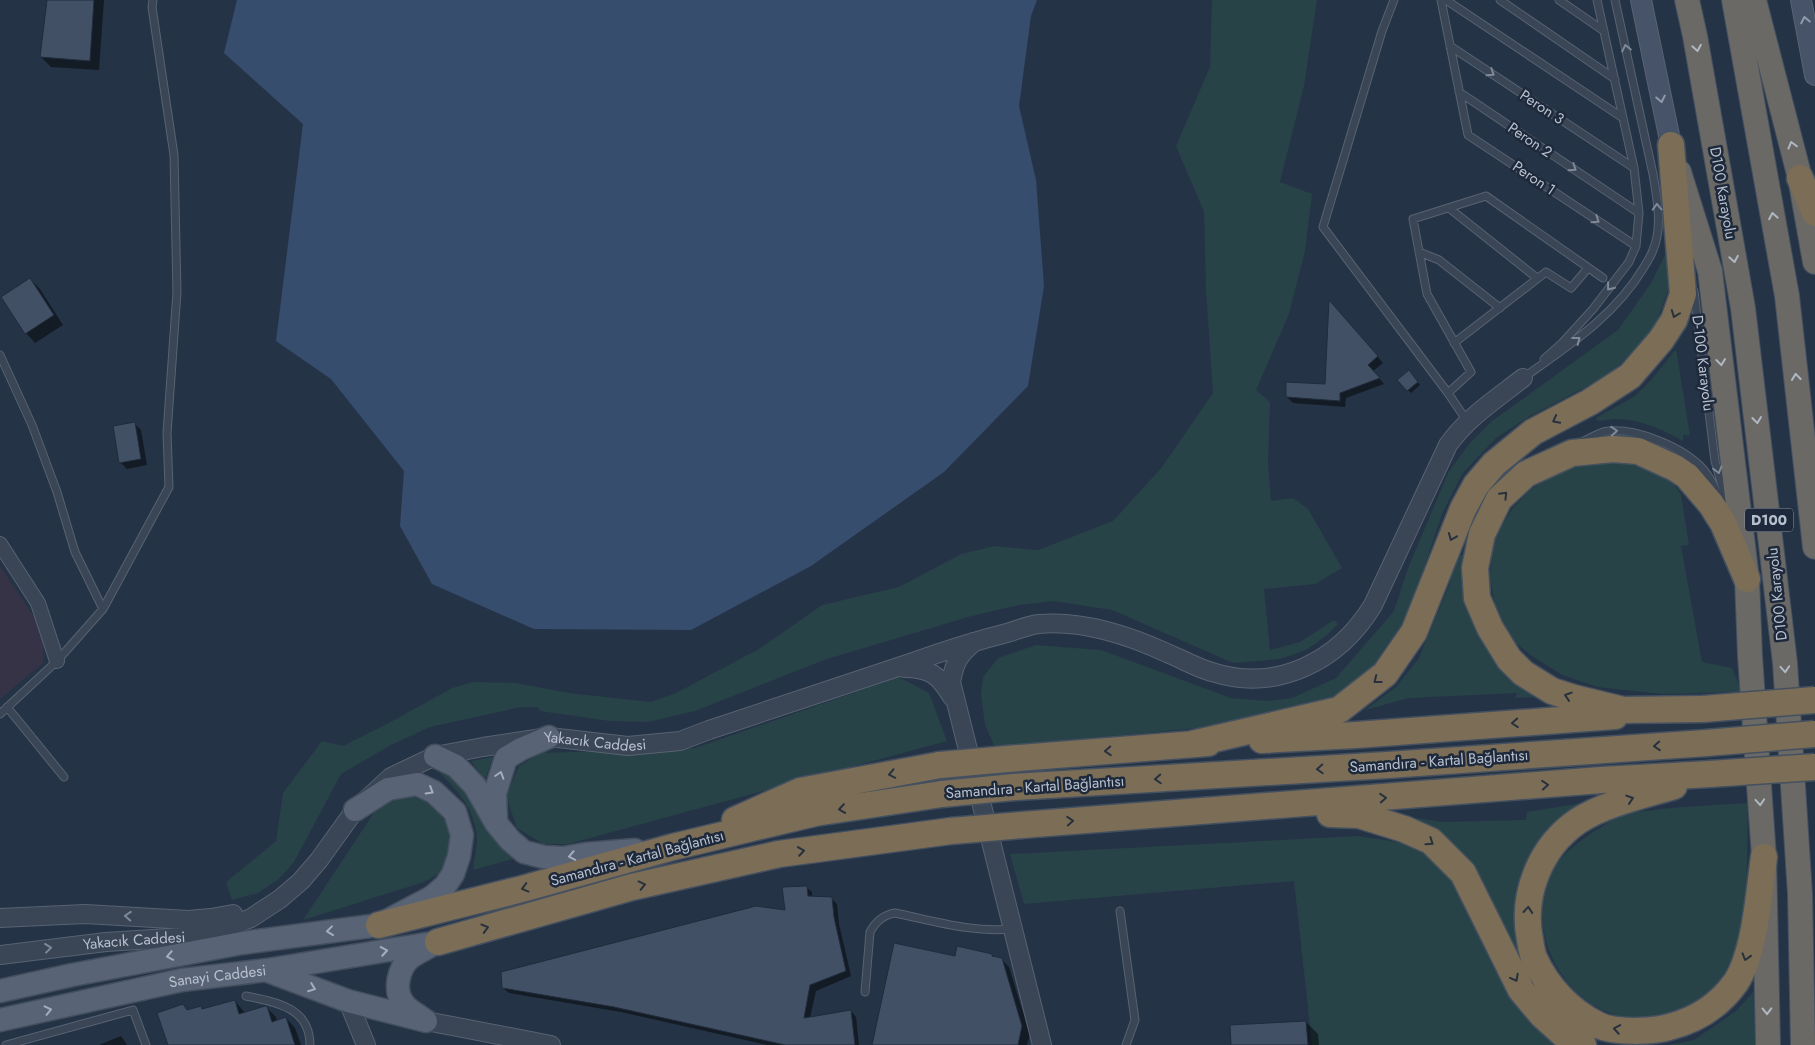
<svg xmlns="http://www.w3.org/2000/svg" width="1815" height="1045" font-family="Jost,sans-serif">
<rect width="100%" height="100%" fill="#253346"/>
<path fill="#353345" d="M0,566L44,632L43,663L0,699Z"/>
<path fill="#274347" d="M1212,0H1317L1304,86L1280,182L1312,194L1305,251L1289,314L1256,390L1270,402L1268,462L1271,501L1293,498L1308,509L1342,568L1315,584L1264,589L1270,650L1300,642L1334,620L1338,624L1326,636L1306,650L1280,659L1233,663L1112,610L1054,601L1019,605L972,616L827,659L695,711L648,722L610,721L540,711L538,707H521L430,727L391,745L341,774L294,862L279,879L258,893L232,900L226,882L276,841L283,793L322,741L343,746L387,724L452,688L473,682L516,683L569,693L651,702L676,693L759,649L822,605L899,587L961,554L995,546L1038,550L1113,521L1162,467L1213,393L1206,290L1204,212L1176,146L1210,67Z
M1666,253L1671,255V282L1656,324L1658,328L1609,375L1530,416L1496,438L1463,473L1442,514L1403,632L1377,665L1332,698L1287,714L1242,724L995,747L985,725L981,695L983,677L998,658L1036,645L1101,650L1231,698L1268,701L1292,698L1336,678L1394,611L1408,568L1449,471L1470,443L1492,421L1618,330L1651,283Z
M1676,349L1690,435H1683V441C1664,430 1639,419 1617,419C1610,419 1603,421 1597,421L1596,418L1635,396L1652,379Z
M1594,457L1628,459L1656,471L1671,481L1681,494L1689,545L1681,546L1702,662L1732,668L1742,692L1661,694L1597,687L1562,675L1529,654L1509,637L1495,606L1490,578L1492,551L1497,533L1513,508L1529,491L1549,477Z
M1454,554L1464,555L1469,597L1540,697L1515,698L1517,693L1409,698L1365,710L1396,687L1419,658L1449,586Z
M899,677L929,693L947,741L568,844H543L517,828L506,796L519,766L541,753L695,748Z
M493,757L485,780L471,761Z
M436,769H444L464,773L516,858L473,870C474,860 477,848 477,838C475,808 456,789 436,769Z
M410,792L434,802L449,821L454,845L445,870L424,882L303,920L379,805Z
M1582,803C1570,813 1553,823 1543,835C1516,869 1515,904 1517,945L1511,948C1500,919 1488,887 1470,862C1456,844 1433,831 1416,818L1442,822L1526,820L1527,812Z
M1748,803L1746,919L1740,947L1717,989L1714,987C1707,992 1701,1000 1693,1004C1675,1014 1645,1021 1624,1017C1561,1004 1523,928 1552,871C1561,855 1576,844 1590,834C1602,827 1616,816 1630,813C1640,811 1651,811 1661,809C1690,806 1719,805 1748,803Z
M1358,836L1417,845L1455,877L1477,922L1498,975L1547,1035L1562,1045H1312L1294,881L1024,904L1010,854Z
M1755,990L1758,1045H1668L1694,1040L1736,1011Z"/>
<path fill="#374d6e" d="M237,0H1037L1031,16L1019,106L1036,180L1044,286L1028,386L944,472L811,566L691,630L534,629L432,584L400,526L404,471L331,379L276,341L303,124L224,53Z"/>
<path fill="#0007" d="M48,0H104L99,70L51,67L41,57Z
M30,279L40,289L63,325L35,343L26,333Z
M1335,307L1383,363L1373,371L1384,384L1346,398L1345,407L1293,403L1287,397L1326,386Z
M1412,375L1420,385L1411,393L1399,380Z
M135,424L141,430L147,465L127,469L120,462Z
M806,887L812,892V898H831L837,904L839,924L851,976L816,991L810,1018L851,1011L856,1017L859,1045H767L621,1012L509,993L503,988L786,912Z
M992,955L994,957L1001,959L1009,967L1030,1035L1027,1045H874L956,958Z
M235,1001L245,1013L266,1007L276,1017L277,1021L286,1018L295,1028L301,1045H169L188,1011L201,1007L204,1010Z
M1306,1022L1318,1034L1319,1045H1232Z
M121,1036L127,1045H99Z"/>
<path fill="#425066" stroke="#202c3d" d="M47,0H94L90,61L40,57Z
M30,278L54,315L25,334L1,297Z
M1329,300L1378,356L1368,365L1380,378L1340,393V401L1286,397V382L1325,384Z
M1409,370L1418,382L1407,391L1397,380Z
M135,422L141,459L119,463L113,426Z
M807,886L808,896L832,897L834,917L846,971L810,985L804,1018L851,1010L855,1045H785L614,1007L502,988L501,972L756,906L785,910L782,887Z
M894,943L955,956L957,946L992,954V956L1002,958L1022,1026L1018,1045H872Z
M235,1000L239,1014L265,1006H267L272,1022L286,1017L295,1045H168L157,1013L183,1004L187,1010L201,1006L202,1009Z
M1306,1021L1308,1045H1231L1230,1025Z"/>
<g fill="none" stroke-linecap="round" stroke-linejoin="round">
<g stroke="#586372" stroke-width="9">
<path id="service" d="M1394,0L1382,31L1323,227L1448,393L1467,421
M1441,0L1468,135L1636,246
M1446,0L1623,118
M1500,0L1615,79
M1559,0L1604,31
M1450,46L1634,168
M1459,92L1639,213
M1449,208L1537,278
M1419,252L1439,260L1500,308
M1694,291L1715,461L1728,507
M1454,343L1546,272L1571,288L1588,268
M0,355L32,425L57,492L75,552L103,609
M1544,359L1562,343L1593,309L1629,262L1636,246L1639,213L1634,168L1597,0
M1523,378C1568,346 1615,316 1644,267C1647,262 1651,256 1653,250C1663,227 1657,198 1653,174L1615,0
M1448,393L1471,372L1427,294L1413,219L1486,196L1603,278
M1582,442C1589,439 1596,434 1603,432C1633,426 1683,447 1703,469C1709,476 1715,487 1718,496
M7,707L64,777
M0,714L57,661L103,609L169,487L167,433L177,292L174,155L152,7L153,0
M1120,911L1135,1020L1126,1045
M865,992L870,932C876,921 883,915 895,913C934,921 973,933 1012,929
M246,996C275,1002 310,1007 310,1045
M6,1045L133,1010L146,1045"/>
</g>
<g stroke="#586372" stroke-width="16">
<path id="minor" d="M0,544L38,603L57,661"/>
</g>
<g stroke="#586372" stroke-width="20">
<g id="tertiary">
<path d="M974,642C958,656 955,661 951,682L1042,1045"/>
<path d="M904,668C930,668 939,675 952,697"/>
<path d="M0,918L85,914L188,920L211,918L233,914"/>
<path id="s1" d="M0,955L106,942L184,937L236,924L251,918L280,899L301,881L319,860L355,810L391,777L435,756L483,747L549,737L628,746L680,741L709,730C777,707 845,685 913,662C944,651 975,641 1007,633C1017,630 1029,625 1039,624C1083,620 1128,635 1167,653C1182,659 1197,668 1212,672C1277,693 1339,661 1373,605L1448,445C1468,417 1496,399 1523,378"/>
<path d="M348,1001L366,1045"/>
<path d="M426,1021L551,1045"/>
</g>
</g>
<g stroke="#586372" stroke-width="22">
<path id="secondary" d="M1641,0L1671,145
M1801,0L1815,75"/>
</g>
<g stroke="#434e5e" stroke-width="25">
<g id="primary">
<path d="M435,756L456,766L475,786L496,823L510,840L524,852L544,857L563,858L586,854L635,850"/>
<path d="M496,820L495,793L506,758L521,749L549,737"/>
<path d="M268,971L348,1001L426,1021"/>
<path d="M0,991L72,975L242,943L379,925L432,897L445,886L453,874L459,856L462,835L455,812L434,792L417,784L388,789L355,810"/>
<path d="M423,1019C417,1014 408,1010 404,1004C393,991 398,968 411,957C417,953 425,949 432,945"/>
<path id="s2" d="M0,1020L182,980L267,970L438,942"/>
</g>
</g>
<g stroke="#445060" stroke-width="26">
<path id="trunk" d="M1687,0L1695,36L1743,308L1785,663L1800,894L1803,1045
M1734,0L1787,296L1815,547
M1754,0L1800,178L1815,262
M1679,172L1710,271L1747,579L1750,656L1764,857L1768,1045"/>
</g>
<g stroke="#445060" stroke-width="29">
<path id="motorway" d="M1800,178L1815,213
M1703,709L1623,710L1574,698L1552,691L1523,673L1509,659L1490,628L1477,598L1475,568L1482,534L1499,499L1526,474L1572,453L1613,449L1638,451L1675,468L1687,476L1711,504L1723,523L1747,579
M1262,740L1356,735L1615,716
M1192,744L1339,710L1385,674L1414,632L1463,509L1476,485L1494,464L1533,432L1590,402L1630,376L1661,340L1674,320L1683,294L1671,145
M1007,759L1208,743
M1674,786C1644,795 1604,804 1578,821C1540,847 1521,895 1530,940C1531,946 1532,953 1534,958C1547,987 1570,1011 1598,1025C1615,1033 1651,1032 1669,1027C1697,1020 1719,1006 1736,982C1755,953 1759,892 1764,857
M1014,787L1388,765L1706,743
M1330,814L1359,815L1404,829L1431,841L1463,873L1521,990L1542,1015L1564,1035L1583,1045
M735,820L800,791L940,765
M1022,825L1601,780L1710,774
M379,925L522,889L673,847L815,813L942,794
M438,942L632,887L779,854L951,831"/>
</g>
<use href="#service" stroke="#3a4555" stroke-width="7"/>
<use href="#minor" stroke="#3a4555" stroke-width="14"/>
<use href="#tertiary" stroke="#3a4555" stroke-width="18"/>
<use href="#secondary" stroke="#475369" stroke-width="20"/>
<use href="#primary" stroke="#586475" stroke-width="22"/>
<use href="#trunk" stroke="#6a6966" stroke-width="24"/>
<use href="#motorway" stroke="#7c6e56" stroke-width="26"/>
<g stroke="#445060" stroke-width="29" stroke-linecap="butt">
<path id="motorway-bridge" d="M1703,709L1815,700
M1706,743L1815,734
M940,765L1007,759
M1710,774L1815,767
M942,794L1014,787
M951,831L1022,825"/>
</g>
<use href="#motorway-bridge" stroke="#7c6e56" stroke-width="26"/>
</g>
<defs><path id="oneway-chevron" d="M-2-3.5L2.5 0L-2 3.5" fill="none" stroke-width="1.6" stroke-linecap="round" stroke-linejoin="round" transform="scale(1.25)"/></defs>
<g stroke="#909aab">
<use href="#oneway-chevron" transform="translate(1805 20) rotate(-101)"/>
<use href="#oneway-chevron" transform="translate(1661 99) rotate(78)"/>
</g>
<g stroke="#7f8998">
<use href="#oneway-chevron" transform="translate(1626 48) rotate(-102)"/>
<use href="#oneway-chevron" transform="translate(1491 73) rotate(33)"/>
<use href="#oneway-chevron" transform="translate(1573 168) rotate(34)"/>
<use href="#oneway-chevron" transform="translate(1657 207) rotate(-92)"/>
<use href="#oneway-chevron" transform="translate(1596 220) rotate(34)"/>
<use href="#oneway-chevron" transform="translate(1610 287) rotate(128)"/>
<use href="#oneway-chevron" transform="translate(1577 340) rotate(-37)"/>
<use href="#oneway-chevron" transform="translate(1614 431) rotate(-4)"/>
<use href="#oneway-chevron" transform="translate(1718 470) rotate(75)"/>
<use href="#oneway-chevron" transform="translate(128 916) rotate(-176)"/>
<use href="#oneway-chevron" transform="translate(48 948) rotate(-7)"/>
</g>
<g stroke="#b0b7c4">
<use href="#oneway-chevron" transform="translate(1697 48) rotate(80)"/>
<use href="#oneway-chevron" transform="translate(1792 145) rotate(-105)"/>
<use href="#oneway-chevron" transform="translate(1773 216) rotate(-100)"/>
<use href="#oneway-chevron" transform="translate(1734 259) rotate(80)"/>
<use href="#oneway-chevron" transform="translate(1721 362) rotate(83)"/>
<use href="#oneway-chevron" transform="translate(1796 377) rotate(-96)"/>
<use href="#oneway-chevron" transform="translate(1757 420) rotate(83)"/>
<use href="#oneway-chevron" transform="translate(1785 669) rotate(86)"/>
<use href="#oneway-chevron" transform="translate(1760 802) rotate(86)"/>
<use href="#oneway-chevron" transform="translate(1767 1011) rotate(89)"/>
</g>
<g stroke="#27313e">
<use href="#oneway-chevron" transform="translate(1675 314) rotate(111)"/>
<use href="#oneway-chevron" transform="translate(1556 420) rotate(152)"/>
<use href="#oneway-chevron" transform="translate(1504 495) rotate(-46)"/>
<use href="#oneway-chevron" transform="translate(1452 537) rotate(112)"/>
<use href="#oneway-chevron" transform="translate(1377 680) rotate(142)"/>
<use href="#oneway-chevron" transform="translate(1568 696) rotate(-162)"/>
<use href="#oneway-chevron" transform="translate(1515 723) rotate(176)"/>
<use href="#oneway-chevron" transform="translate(1657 746) rotate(176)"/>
<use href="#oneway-chevron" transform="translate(1108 751) rotate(176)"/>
<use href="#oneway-chevron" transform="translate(1320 769) rotate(177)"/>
<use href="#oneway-chevron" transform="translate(892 774) rotate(169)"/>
<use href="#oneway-chevron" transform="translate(1158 779) rotate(177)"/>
<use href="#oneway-chevron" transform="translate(1545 785) rotate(-5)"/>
<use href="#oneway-chevron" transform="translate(1383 798) rotate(-4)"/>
<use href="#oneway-chevron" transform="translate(1630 799) rotate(-18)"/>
<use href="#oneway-chevron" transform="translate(842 809) rotate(172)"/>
<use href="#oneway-chevron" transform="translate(1070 821) rotate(-4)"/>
<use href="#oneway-chevron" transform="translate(1430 842) rotate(34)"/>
<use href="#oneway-chevron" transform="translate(801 851) rotate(-8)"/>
<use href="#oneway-chevron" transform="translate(642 885) rotate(-13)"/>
<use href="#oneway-chevron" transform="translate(525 888) rotate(165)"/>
<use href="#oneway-chevron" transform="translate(1528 910) rotate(-85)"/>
<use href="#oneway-chevron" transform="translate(485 928) rotate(-16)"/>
<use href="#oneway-chevron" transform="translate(1746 957) rotate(107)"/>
<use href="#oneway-chevron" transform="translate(1515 978) rotate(62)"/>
<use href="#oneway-chevron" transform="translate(1617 1029) rotate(-170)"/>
</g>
<g stroke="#a5aebc">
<use href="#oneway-chevron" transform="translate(500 775) rotate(-72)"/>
<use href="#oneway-chevron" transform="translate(430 791) rotate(31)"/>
<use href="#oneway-chevron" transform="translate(572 856) rotate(169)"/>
<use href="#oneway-chevron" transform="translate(330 931) rotate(173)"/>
<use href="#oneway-chevron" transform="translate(384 951) rotate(-10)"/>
<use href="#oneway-chevron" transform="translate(170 956) rotate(169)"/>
<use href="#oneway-chevron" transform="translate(312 988) rotate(21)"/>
<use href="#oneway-chevron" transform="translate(48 1010) rotate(-13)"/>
</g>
<g text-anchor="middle" stroke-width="5" stroke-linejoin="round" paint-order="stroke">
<rect fill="#1e2a3b" stroke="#8a93a2" stroke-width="1" x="1745" y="508.5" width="48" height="23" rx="4"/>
<g font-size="14" font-weight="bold" fill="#b8c0ce">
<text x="1769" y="525">D100</text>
</g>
<g font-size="15" fill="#b8c0ce" stroke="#1e2a3b">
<text transform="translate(1542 107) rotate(33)" y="5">Peron 3</text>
<text transform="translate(1530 140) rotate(34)" y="5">Peron 2</text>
<text transform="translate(1534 178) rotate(34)" y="5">Peron 1</text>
<text transform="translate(1723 193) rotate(80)" y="5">D100 Karayolu</text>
<text transform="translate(1703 363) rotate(83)" y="5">D-100 Karayolu</text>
<text transform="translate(1777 594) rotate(-96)" y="5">D100 Karayolu</text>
<text dy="5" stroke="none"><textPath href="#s1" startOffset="666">Yakacık Caddesi</textPath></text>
<text transform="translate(1439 761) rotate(-4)" y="5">Samandıra - Kartal Bağlantısı</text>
<text transform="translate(1035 787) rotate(-4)" y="5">Samandıra - Kartal Bağlantısı</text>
<text transform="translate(637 858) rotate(-15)" y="5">Samandıra - Kartal Bağlantısı</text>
<text dy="5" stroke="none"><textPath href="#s1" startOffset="135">Yakacık Caddesi</textPath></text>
<text dy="5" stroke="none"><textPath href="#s2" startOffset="222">Sanayi Caddesi</textPath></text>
</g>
</g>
</svg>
